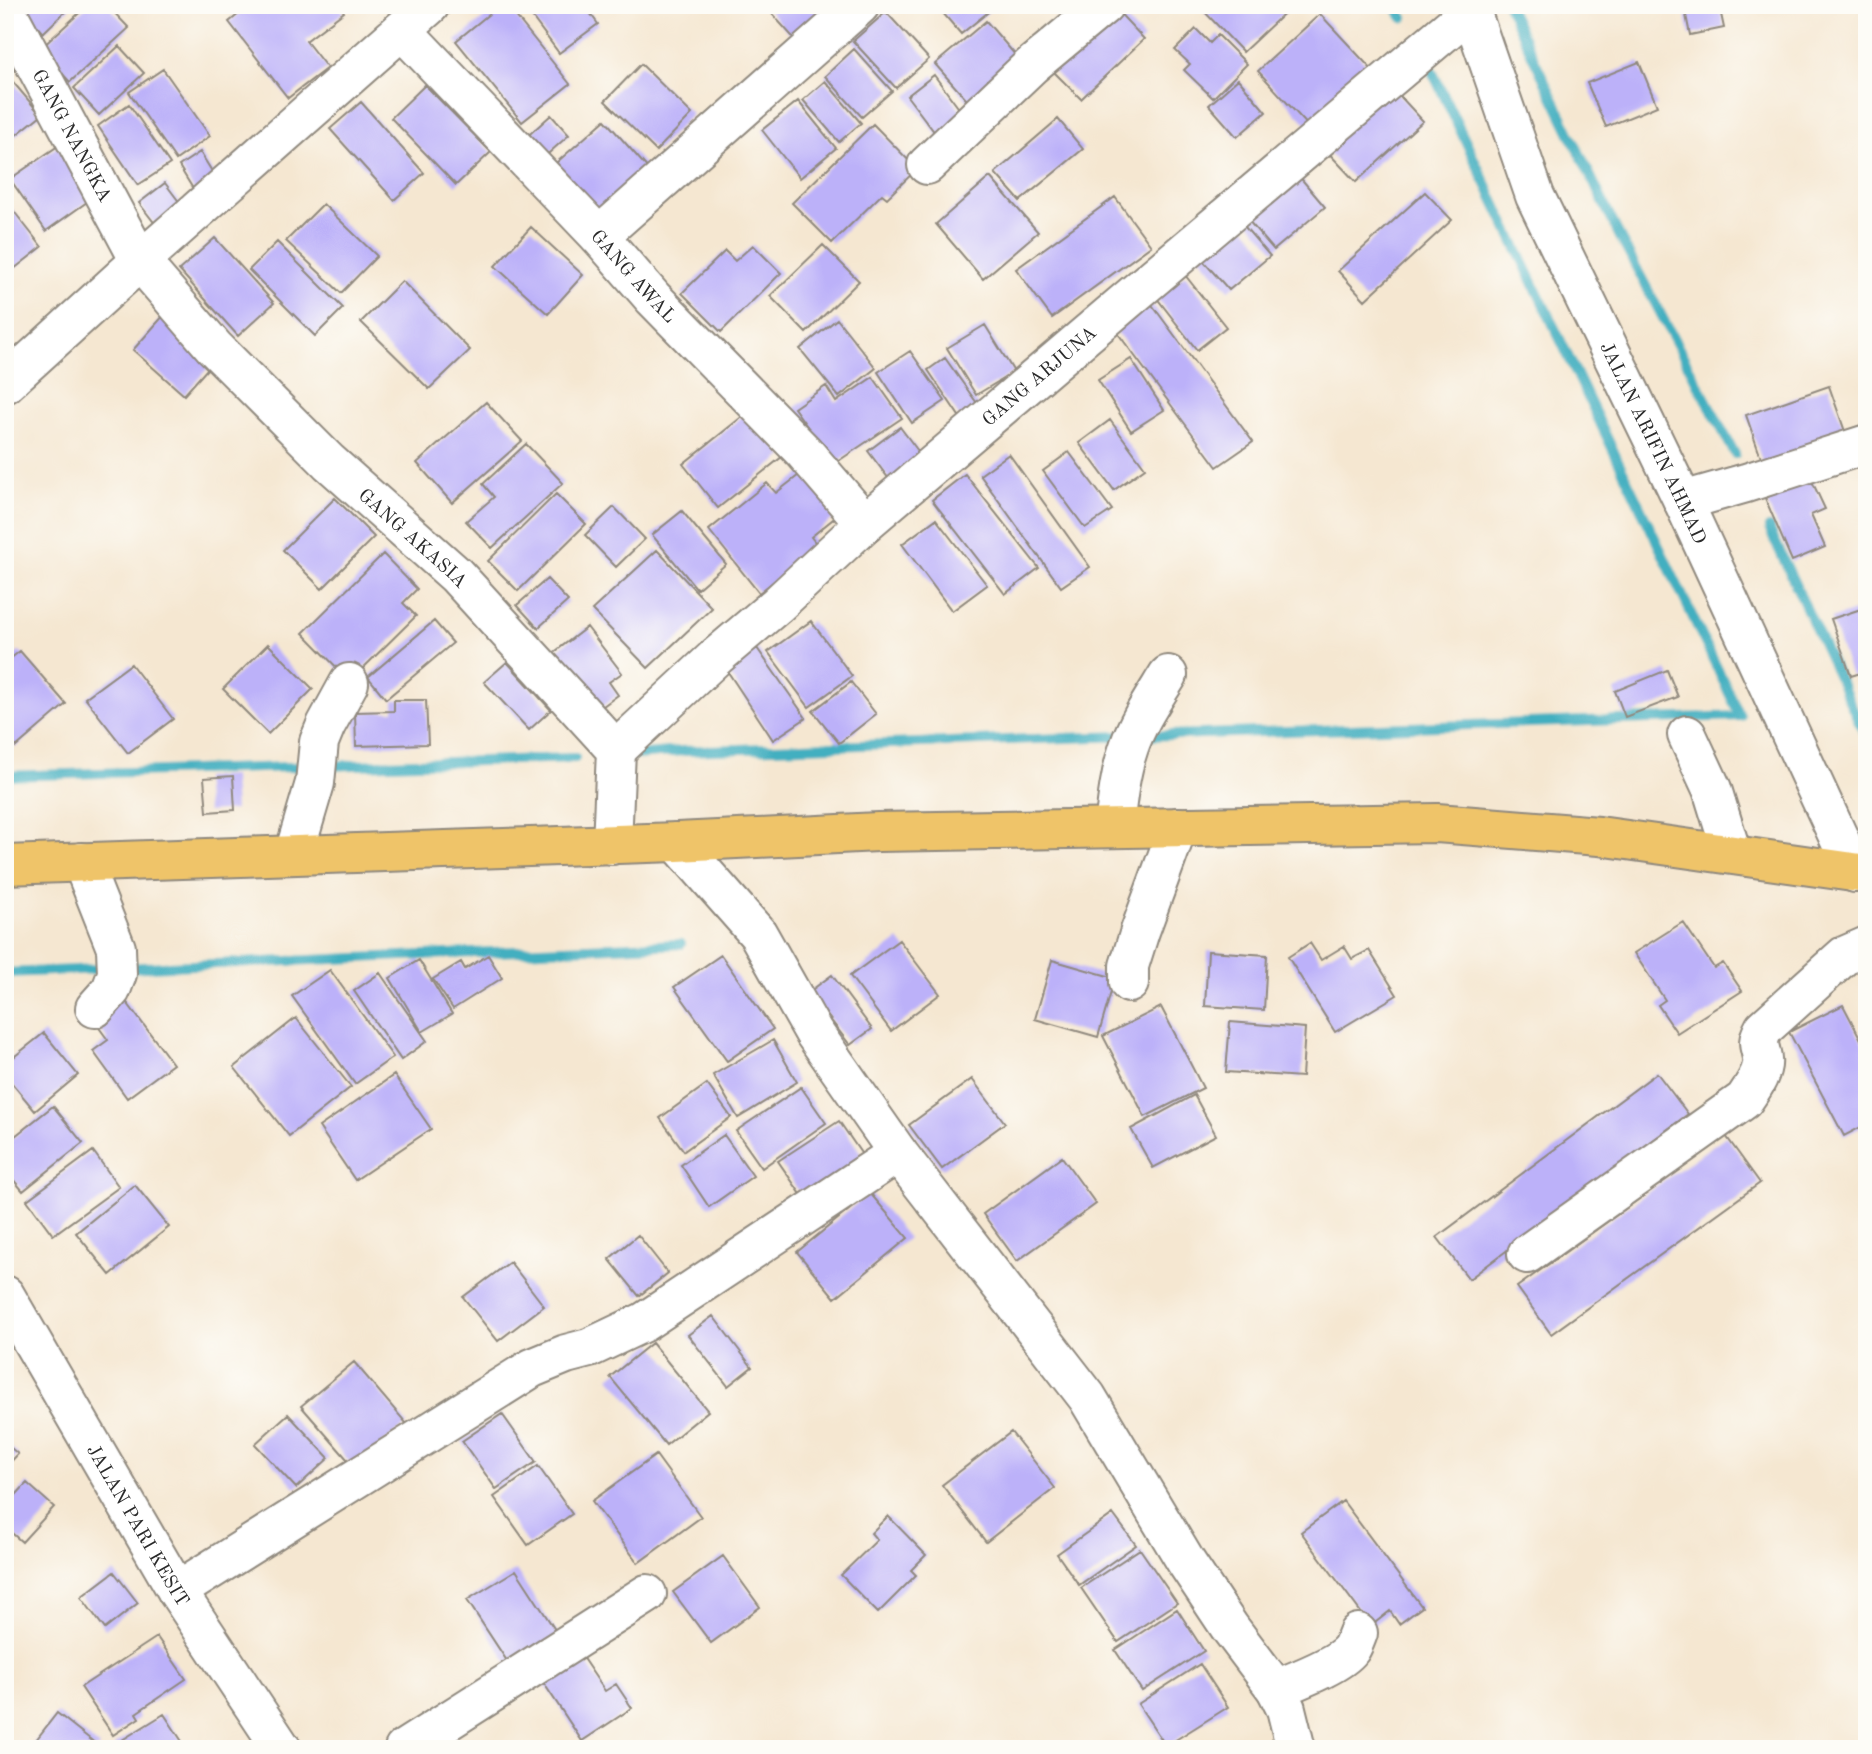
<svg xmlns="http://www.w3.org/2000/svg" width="1872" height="1754" font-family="'Old Standard TT',serif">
<rect width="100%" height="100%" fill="#fdfcf7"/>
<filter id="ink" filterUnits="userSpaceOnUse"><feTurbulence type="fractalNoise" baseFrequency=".0143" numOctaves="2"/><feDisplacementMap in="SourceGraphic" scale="14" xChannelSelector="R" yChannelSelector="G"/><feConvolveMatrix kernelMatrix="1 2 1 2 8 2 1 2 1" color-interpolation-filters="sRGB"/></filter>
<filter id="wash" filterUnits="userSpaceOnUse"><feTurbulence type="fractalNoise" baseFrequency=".00686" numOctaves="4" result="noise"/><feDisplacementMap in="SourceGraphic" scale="28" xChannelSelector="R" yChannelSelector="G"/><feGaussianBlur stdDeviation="1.57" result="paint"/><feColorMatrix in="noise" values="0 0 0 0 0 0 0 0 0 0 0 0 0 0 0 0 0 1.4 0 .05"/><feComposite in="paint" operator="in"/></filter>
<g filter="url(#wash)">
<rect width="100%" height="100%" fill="#f5e7d1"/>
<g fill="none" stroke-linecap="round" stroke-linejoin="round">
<path stroke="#42afc0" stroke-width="10" d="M1394,5L1403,18
M1508,5L1621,239L1735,454
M1769,528L1867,739
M1142,736L1740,716L1432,71
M635,755L682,751L1126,736
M5,776L575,758
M5,973L681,944"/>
</g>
<g id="blocks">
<path fill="#bcb1f9" d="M17,5H72L43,33Z
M88,5H107L129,28L70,82L40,49Z
M250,5H339L344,12L306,41L327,68L288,98L229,22Z
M500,5H507L570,84L522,122L456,41Z
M523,5H584L598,24L559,53Z
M764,5H844L800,45Z
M936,5H997L961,34Z
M1112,5L1144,39L1081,99L1046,64Z
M1202,5H1293L1243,52L1200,7Z
M1684,5H1719L1724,28L1690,35Z
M886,12L929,59L896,88L853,41Z
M1320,14L1374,72L1312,130L1258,71Z
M986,21L1023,64L973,107L935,64Z
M1196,29L1210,43L1218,35L1247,64L1213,98L1184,70L1190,64L1175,50Z
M119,46L144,73L99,115L74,88Z
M854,49L892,91L862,117L825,76Z
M5,57L15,69L5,77Z
M1639,62L1657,106L1606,127L1587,83Z
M641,64L692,114L656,151L605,101Z
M163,69L210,136L176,160L129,92Z
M934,75L969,122L942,142L907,96Z
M1238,79L1266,112L1237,137L1209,105Z
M825,81L861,123L839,142L803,100Z
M13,82L41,115L5,144V88Z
M1388,83L1423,121L1356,182L1321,145Z
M425,85L491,152L456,185L391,118Z
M798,101L836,148L800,178L762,130Z
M361,102L424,173L394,200L330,129Z
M129,104L170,164L138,185L98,126Z
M551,115L569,135L540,161L522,141Z
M1058,119L1083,149L1020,201L995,173Z
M605,120L650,171L594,221L548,170Z
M873,124L917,169L887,198L882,194L832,243L792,203Z
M58,146L94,197L46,231L10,179Z
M200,152L216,178L195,192L179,166Z
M1293,169L1325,207L1274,250L1241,212Z
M990,177L1038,232L983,279L936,224Z
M165,183L189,215L163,234L139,203Z
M1425,192L1452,220L1365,300L1338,271Z
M1115,197L1151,246L1052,318L1016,269Z
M5,200L42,247L5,276Z
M323,204L377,256L341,293L286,241Z
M1238,219L1270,256L1229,290L1197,254Z
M531,227L583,275L548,314L495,266Z
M215,238L274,303L238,336L179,270Z
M277,242L343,308L315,336L249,270Z
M753,245L781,273L721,332L682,293L725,251L735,261Z
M823,245L859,281L806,333L770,296Z
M1185,275L1226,327L1197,350L1156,297Z
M402,281L470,350L429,389L361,322Z
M1150,302L1253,442L1217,467L1114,328Z
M165,314L216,359L184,395L133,350Z
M837,319L876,368L839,397L800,349Z
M985,325L1014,372L976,395L947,348Z
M910,351L945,401L912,423L878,372Z
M945,358L979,406L961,419L928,370Z
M1131,359L1164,410L1131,431L1098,380Z
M873,377L902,418L834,464L794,408L826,386L836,402Z
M1829,386L1849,443L1766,472L1746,415Z
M486,402L522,441L452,503L417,463Z
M748,412L783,456L718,508L683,464Z
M1110,420L1145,468L1114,490L1079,443Z
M900,427L927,463L895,487L868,451Z
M526,444L563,483L492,548L466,521L494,497L483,484Z
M1069,452L1112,510L1085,528L1043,471Z
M1009,454L1090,567L1061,587L980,475Z
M803,472L838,515L811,537L818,546L759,593L709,530L767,483L776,493Z
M965,474L1039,568L1005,594L932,500Z
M1811,479L1825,509L1811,515L1825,547L1792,561L1765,498Z
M556,494L586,524L518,591L488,561Z
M335,498L374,537L322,589L283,550Z
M614,507L645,539L616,567L585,535Z
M682,511L726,564L697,589L652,535Z
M936,519L987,585L952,611L902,544Z
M657,550L712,608L648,668L592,610Z
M383,554L417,589L403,603L416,616L350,681L303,633Z
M547,579L568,601L538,628L517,605Z
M1867,607V671L1851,676L1831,619Z
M434,621L453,643L386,699L368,677Z
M811,621L852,676L809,707L768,652Z
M587,627L622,673L609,682L618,695L595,712L547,658Z
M268,644L313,689L268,734L223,689Z
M757,648L806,718L773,740L726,669Z
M20,651L66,704L16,747L5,734V663Z
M507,662L551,710L529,730L484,682Z
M131,664L173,719L128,753L85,698Z
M1667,670L1678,697L1625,717L1615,691Z
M851,682L876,714L839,743L813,711Z
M394,700H426L428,744L356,746L355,712L394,711Z
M233,776L235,810L207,812L204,778Z
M1683,922L1714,968L1723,963L1742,991L1677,1033L1658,1005L1665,1000L1634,953Z
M899,940L940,994L891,1031L850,976Z
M1310,943L1321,960L1344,946L1352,959L1369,950L1397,995L1335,1032L1288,957Z
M1208,951L1267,955L1264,1010L1205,1006Z
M488,955L502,978L453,1009L433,979L461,962L465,969Z
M721,955L773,1029L727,1061L674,987Z
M419,960L452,1014L422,1032L390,978Z
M1052,960L1115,978L1098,1037L1035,1019Z
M330,970L393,1057L355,1084L292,996Z
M380,973L427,1041L401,1060L354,991Z
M832,975L872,1029L850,1045L809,992Z
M122,996L173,1064L127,1098L93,1051L108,1040L92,1018Z
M1843,1005L1867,1051V1124L1844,1136L1789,1032Z
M1161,1007L1203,1088L1145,1117L1103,1036Z
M296,1018L351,1087L289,1136L234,1067Z
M1230,1022L1305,1028L1302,1077L1226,1072Z
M44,1033L78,1075L35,1111L5,1075V1064Z
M773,1040L797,1082L738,1118L713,1075Z
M1657,1073L1688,1114L1469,1279L1437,1237Z
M394,1075L431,1129L355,1180L319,1127Z
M972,1079L1005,1123L942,1169L909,1125Z
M707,1084L731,1117L684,1151L660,1118Z
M801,1087L826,1123L762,1168L736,1131Z
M1194,1095L1216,1135L1153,1168L1131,1129Z
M53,1106L83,1143L23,1191L5,1170V1144Z
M839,1121L865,1159L805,1200L778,1161Z
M724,1135L753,1176L709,1207L681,1165Z
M1726,1136L1760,1183L1551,1334L1517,1287Z
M93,1151L119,1187L53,1235L27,1200Z
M1062,1157L1096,1204L1017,1261L983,1214Z
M135,1185L169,1227L110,1275L76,1233Z
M870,1193L908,1238L835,1298L797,1252Z
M638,1235L668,1273L639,1296L609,1259Z
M510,1262L544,1306L498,1341L463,1297Z
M713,1316L752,1367L728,1386L688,1335Z
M652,1343L708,1411L666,1445L610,1377Z
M354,1362L407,1424L354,1467L301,1406Z
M288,1414L329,1458L296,1488L255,1444Z
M502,1414L536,1462L496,1489L462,1441Z
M1011,1432L1055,1488L986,1542L942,1485Z
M5,1443L18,1454L5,1468Z
M656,1455L701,1517L638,1563L592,1501Z
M538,1466L572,1514L528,1545L494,1497Z
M27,1483L54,1507L22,1542L5,1527V1507Z
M1343,1501L1422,1607L1399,1624L1390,1611L1371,1626L1301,1532Z
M1113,1514L1136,1545L1079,1585L1057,1554Z
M888,1516L926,1555L911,1570L916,1575L878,1613L841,1575L877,1540L871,1533Z
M1140,1549L1177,1603L1118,1642L1081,1588Z
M723,1556L760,1607L711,1643L673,1592Z
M516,1570L561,1639L513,1670L467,1600Z
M114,1572L138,1603L105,1629L81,1597Z
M1177,1609L1204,1651L1142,1691L1115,1650Z
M157,1637L186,1679L136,1713L139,1718L113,1735L81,1687Z
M582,1657L605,1691L616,1684L632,1708L582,1741L543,1682Z
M1200,1664L1228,1707L1166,1746L1138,1704Z
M57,1713L100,1747L98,1749H29Z
M164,1714L187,1749H117L114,1745Z"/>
</g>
</g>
<g filter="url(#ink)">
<use href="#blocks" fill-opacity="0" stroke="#90897e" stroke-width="2"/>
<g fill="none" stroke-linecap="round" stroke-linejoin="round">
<g stroke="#90897e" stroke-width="42">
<g id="minor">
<path id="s1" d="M1469,5L1535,196L1683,501L1855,873"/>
<path id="s2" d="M5,8L140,261L214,347L329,462L456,575L616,750L612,845"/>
<path id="s3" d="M402,30L599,236L653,298L804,452L865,523"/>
<path d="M927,165L1032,65L1104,5"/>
<path d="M599,236L860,5"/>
<path d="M5,384L140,261L430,5"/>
<path d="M1683,501L1746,483L1867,444"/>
<path d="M1687,735L1712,789L1732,854"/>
<path id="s4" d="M616,750L717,656L777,605L865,523L1146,284L1471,10"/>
<path d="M1114,828C1117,801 1120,773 1129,747C1138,721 1154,698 1168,675"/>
<path d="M677,842L758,934L814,1033L898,1153L1087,1397L1186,1562L1230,1628L1276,1689L1286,1709L1296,1749"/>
<path d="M294,854L315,783L319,742L326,725L349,683"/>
<path d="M82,862L116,948L117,974L111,990L95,1008"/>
<path d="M1129,983V966L1140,931L1178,827"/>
<path d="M1527,1254L1744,1100C1751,1090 1760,1078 1762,1065C1764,1048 1753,1048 1764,1028L1844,956L1867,946"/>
<path id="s5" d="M5,1295L177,1591L282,1749"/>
<path d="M177,1591L532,1368L566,1354L589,1348L644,1322L898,1153"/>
<path d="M1276,1689C1295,1681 1339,1665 1351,1649C1354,1644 1356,1638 1358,1633"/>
<path d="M404,1749L647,1594"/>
</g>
</g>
<g stroke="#90897e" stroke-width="42">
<path id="major" d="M5,865L677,842L878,832L1437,823L1599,836L1867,874"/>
</g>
<use href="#minor" stroke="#fff" stroke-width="38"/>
<use href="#major" stroke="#efc469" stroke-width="38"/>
</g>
</g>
<g text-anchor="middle" stroke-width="7" stroke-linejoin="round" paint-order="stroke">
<g font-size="19" fill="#2b2b2b" stroke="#fdfcf7">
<text dy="7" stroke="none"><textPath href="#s2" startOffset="144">GANG NANGKA</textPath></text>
<text dy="7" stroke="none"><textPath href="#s3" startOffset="338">GANG AWAL</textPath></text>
<text dy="7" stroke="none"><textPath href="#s4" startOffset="565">GANG ARJUNA</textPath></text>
<text dy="7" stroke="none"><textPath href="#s1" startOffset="476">JALAN ARIFIN AHMAD</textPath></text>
<text dy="7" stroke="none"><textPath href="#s2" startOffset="676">GANG AKASIA</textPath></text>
<text dy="7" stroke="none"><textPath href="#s5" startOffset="266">JALAN PARI KESIT</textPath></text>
</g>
</g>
<rect width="1872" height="1754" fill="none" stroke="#fdfcf7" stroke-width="28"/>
</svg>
